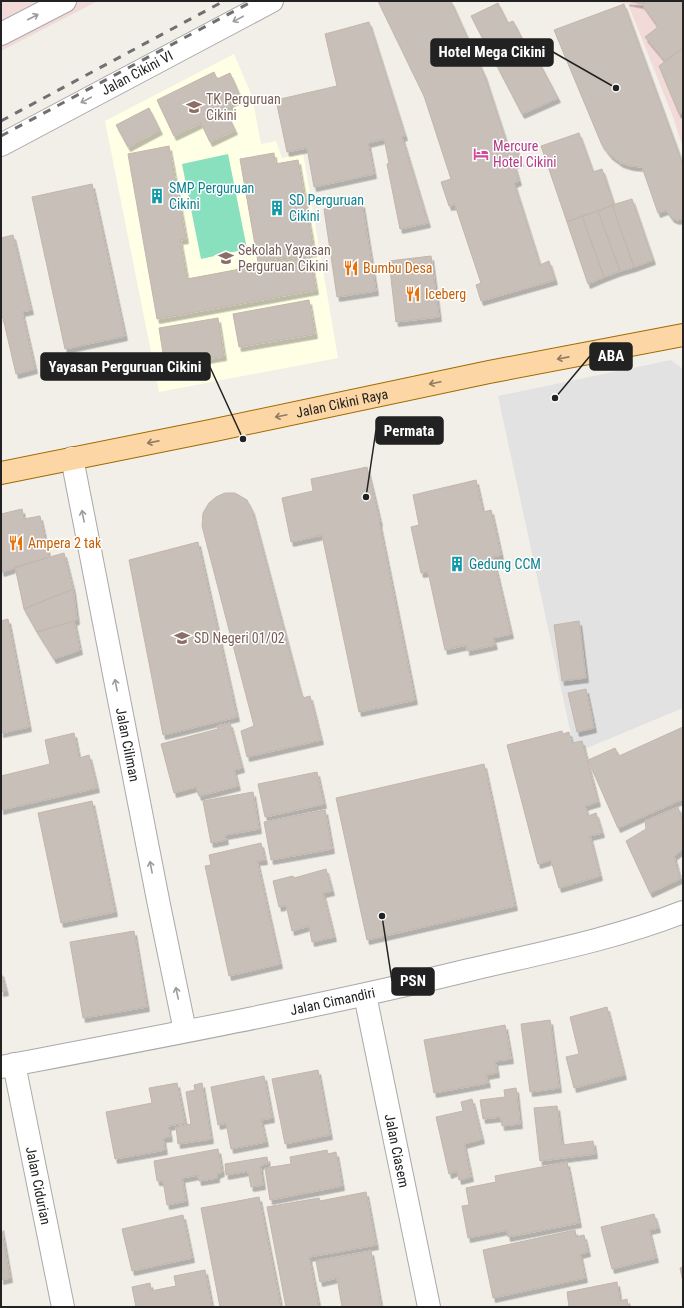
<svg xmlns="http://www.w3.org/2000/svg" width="684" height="1308" font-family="'Roboto Condensed',sans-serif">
<defs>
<filter id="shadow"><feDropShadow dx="2.5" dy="4.5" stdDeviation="0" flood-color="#0004"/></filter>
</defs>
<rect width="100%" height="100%" fill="#f2efe9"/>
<path fill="#f2dad9" d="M1,1H98L1,51Z
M605,1H683V148L673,117L628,4Z"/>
<path fill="#ffffe5" d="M234,54L252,96L261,144L276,141L282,158L303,153L338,358L159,392L105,121Z"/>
<path fill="#88e0be" d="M228,154L247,249L201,259L182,164Z"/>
<path fill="#e2e2e2" d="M671,360L683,369V708L575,753L498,396Z"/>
<path fill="#c7bfb8" stroke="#c4b6ab" filter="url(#shadow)" d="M378,1H451L484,74L508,147L515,144L521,162L514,164L519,181L514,183L540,265L549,261L555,280L481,301L476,285L481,283L455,205L449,206L441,182L451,179L424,96Z
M627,1H646L642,4Z
M646,1H683V48L665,61L645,37L658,27L642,4Z
M498,3L508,23L513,21L535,63L539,62L558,98L522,114L471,16Z
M624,4L683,165V218L681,219L677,220L672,218L666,210L658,213L642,167L631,166L621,163L610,155L602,145L554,30Z
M369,22L405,136L402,137L428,223L400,229L387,164L389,163L384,139L368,143L374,174L314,187L307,148L287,152L276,100L337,86L325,34Z
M683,48V113L679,114L659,66Z
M214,72L217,79L230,73L241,98L230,103L231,106L225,109L235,130L210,142L201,123L174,136L157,100Z
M149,108L160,130L128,147L116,125Z
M579,133L593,172L602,169L614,205L567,222L541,146Z
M169,146L186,239L180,240L187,279L310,256L316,290L157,319L128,154Z
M274,153L275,164L298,160L314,252L258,262L240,159Z
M92,184L125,336L65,349L32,197Z
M632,199L653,260L634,267L612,205Z
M362,203L376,291L337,297L324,209Z
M612,205L634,267L620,271L598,211Z
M598,211L620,271L604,277L582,216Z
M582,216L604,277L588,284L567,222Z
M13,235L31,310L22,312L35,369L16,374L3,318H1V238Z
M431,256L439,317L396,322L389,261Z
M309,300L315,334L239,347L233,314Z
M218,318L224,356L165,366L159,328Z
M367,467L380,522H379L415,700L359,712L322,535L291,542L282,498L313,491L311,479Z
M476,480L483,512L491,510L501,555L493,557L511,634L493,638L495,645L467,651V645L445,650L428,572L421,573L411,527L419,525L413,495Z
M225,493H235L247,500L252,510L300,691L303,698L310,696L321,740L247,757L241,731L254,726L202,526L203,513L209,503L216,497Z
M22,509L24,519L40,516L49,557L2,572L1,570V514Z
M198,542L237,717L163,735L129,560Z
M64,553L73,589L24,609L15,567Z
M73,589L77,620L37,632L24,609Z
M8,619L29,727L1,733V621Z
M74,621L80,650L54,659L37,632Z
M579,621L586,678L562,681L554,625Z
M586,689L594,728L577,732L568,693Z
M230,723L242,768L234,770L238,786L199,796L196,787L174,793L161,744L218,729L217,726Z
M683,727V799L618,828L588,760L615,748L619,756Z
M562,731L563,734L569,732L572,743L582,741L598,802L585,806L588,816L596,813L602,833L590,836L600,876L559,888L551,860L538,864L507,745Z
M74,733L79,758L89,755L97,788L1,810V776L50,764L45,740Z
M484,764L515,906L367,940L336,798Z
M317,772L324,804L265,817L258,784Z
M253,792L259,829L225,835L226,840L211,843L203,801Z
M92,801L115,912L61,923L38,813Z
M678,807L683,822V849L674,856L680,879L650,893L626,841L646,829L645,821Z
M325,810L332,849L271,860L264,822Z
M261,843L265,860L257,861L280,964L229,976L205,866L211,865L209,855Z
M326,869L332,891L323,893L334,937L312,942L309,926L292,931L286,905L279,907L273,881L293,876L294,878Z
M134,931L147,1007L83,1018L70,942Z
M1,972L6,991L1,992Z
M607,1007L624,1075L574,1088L566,1057L579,1054L570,1017Z
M550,1020L559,1088L530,1092L521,1024Z
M505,1025L511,1059L495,1061L497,1073L486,1075L488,1083L434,1093L424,1040Z
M318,1070L330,1135L285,1144L272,1079Z
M264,1076L272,1118L261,1120L266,1142L231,1149L226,1123L218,1125L211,1087Z
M177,1083L185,1123L168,1126L170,1137L163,1138L165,1150L115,1159L106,1112L152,1103L149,1088Z
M202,1083L211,1139L178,1144L176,1127L191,1124L186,1092L195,1090L194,1085Z
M516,1088L520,1124L502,1126L501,1117L483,1119L480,1100L505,1097L504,1090Z
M472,1099L482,1139L464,1144L471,1177L459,1180L457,1171L449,1174L436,1117L463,1111L461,1102Z
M557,1106L562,1145L593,1141L595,1154L540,1161L534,1108Z
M218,1149L222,1172L217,1174V1178L199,1181L198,1175L182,1178L186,1201L167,1205L163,1181H157L154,1161Z
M327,1150L328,1154L336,1152L342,1186L270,1200L265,1168L291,1164L290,1157Z
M267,1157L268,1164L260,1165L263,1185L251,1187L248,1171L226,1175L225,1164Z
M567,1162L579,1223L508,1237L507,1230L468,1238L462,1206L469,1205L466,1188L496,1182L495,1176Z
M366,1192L376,1245L309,1257L319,1307H286L267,1207L319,1198L320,1201Z
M259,1197L281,1307H220L201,1208Z
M654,1214L658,1228L649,1230L656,1258L612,1269L601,1227Z
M183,1215L192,1258L132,1271L122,1229Z
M1,1226L10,1278L1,1280Z
M575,1230L576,1237L584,1235L588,1252L580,1254L585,1278L493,1298L483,1250Z
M371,1251L381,1307H342L337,1278L320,1282L316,1261Z
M683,1267V1282L680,1268Z
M205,1270L212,1307H136L132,1287L150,1283L151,1291L176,1286L174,1276Z
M617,1282L620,1301L627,1299L628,1307H569L567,1292Z"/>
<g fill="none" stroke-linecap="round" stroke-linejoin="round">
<g stroke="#a9a9a9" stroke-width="24">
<g id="minor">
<path d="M1,34L65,1"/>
<path id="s1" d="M1,145L272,1"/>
<path id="s2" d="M72,458L159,905L185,1031"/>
<path id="s3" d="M365,995L429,1307"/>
<path id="s4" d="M14,1064L63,1307"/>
<path id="s5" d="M1,1067C158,1037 314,1008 469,970C541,953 614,939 683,912"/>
</g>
</g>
<g stroke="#a06b00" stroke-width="24">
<g id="major">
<path id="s6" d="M1,473L215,430L489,372L683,335"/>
</g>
</g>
<use href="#minor" stroke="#fff" stroke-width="22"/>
<use href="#major" stroke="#fcd6a4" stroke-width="22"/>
<path stroke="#707070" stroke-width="3" stroke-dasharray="8 8" stroke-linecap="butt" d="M1,121L224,1
M1,136L253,1"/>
</g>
<defs><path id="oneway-shaft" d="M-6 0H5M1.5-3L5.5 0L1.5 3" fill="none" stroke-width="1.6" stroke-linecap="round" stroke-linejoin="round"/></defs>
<g stroke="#9c9c9c">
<use href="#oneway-shaft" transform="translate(33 17) rotate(-27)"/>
<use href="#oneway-shaft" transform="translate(238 19) rotate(152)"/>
<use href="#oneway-shaft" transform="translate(86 100) rotate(152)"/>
<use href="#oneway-shaft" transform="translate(83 516) rotate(-101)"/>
<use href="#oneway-shaft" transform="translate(116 685) rotate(-101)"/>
<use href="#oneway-shaft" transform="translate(151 867) rotate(-101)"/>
<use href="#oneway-shaft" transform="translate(177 993) rotate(-102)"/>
</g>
<g stroke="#8f7c63">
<use href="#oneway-shaft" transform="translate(563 358) rotate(169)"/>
<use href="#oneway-shaft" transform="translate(435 383) rotate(168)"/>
<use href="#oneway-shaft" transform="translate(281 416) rotate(168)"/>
<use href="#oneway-shaft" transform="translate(153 442) rotate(169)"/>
</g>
<defs>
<g id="school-bare" transform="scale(1.2)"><path d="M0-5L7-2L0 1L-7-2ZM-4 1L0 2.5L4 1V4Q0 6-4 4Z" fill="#8d6e63" stroke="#fff" stroke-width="2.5" paint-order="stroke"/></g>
<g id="hotel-bare" transform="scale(1.2)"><path d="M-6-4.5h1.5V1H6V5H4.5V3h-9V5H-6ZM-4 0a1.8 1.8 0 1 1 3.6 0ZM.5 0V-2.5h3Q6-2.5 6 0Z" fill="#d1479c" stroke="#fff" stroke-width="2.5" paint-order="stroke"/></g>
<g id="building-bare" transform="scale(1.2)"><path d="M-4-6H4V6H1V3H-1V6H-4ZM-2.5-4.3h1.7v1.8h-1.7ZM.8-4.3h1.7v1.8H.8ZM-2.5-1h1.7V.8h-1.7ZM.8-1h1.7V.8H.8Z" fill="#0f9aa8" stroke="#fff" stroke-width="2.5" paint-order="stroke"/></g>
<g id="restaurant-bare" transform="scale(1.2)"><path d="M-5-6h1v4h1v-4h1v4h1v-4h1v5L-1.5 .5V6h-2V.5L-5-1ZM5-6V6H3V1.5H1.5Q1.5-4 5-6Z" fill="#e8710a" stroke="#fff" stroke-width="2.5" paint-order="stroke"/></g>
</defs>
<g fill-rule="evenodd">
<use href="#school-bare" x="194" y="107"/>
<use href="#hotel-bare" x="481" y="154"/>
<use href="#building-bare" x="157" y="196"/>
<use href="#building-bare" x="277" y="208"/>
<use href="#school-bare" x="226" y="258"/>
<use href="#restaurant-bare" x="351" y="268"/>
<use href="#restaurant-bare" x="413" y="294"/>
<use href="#restaurant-bare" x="16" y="543"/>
<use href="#building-bare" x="457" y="564"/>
<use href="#school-bare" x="182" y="638"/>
</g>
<g text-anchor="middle" stroke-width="3" stroke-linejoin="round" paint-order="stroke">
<g font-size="14" fill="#222" stroke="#fff">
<text dy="5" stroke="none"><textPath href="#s1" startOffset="154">Jalan Cikini VI</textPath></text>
<text dy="5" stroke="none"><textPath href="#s6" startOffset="348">Jalan Cikini Raya</textPath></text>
<text dy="5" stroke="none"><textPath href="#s2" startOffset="292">Jalan Ciliman</textPath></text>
<text dy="5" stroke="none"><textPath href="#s5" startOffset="338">Jalan Cimandiri</textPath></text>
<text dy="5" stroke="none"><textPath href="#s3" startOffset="159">Jalan Ciasem</textPath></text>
<text dy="5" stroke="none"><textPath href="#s4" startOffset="124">Jalan Cidurian</textPath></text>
</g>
<g font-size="14" fill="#785e54" stroke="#fff" text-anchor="start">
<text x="206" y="104">TK Perguruan<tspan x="206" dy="16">Cikini</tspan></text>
<text x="238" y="255">Sekolah Yayasan<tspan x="238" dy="16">Perguruan Cikini</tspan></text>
<text x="194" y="643">SD Negeri 01/02</text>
</g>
<g font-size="14" fill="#b23c85" stroke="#fff" text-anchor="start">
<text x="493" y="151">Mercure<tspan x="493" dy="16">Hotel Cikini</tspan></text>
</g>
<g font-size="14" fill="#0d838f" stroke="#fff" text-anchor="start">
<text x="169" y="193">SMP Perguruan<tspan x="169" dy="16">Cikini</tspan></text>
<text x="289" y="205">SD Perguruan<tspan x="289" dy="16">Cikini</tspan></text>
<text x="469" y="569">Gedung CCM</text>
</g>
<g font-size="14" fill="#c56008" stroke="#fff" text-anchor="start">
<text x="363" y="273">Bumbu Desa</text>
<text x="425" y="299">Iceberg</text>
<text x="28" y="548">Ampera 2 tak</text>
</g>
</g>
<path fill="none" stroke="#222" stroke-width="1.5" d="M616 88L553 52M555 398L590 356M243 439L210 367M366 497L376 430M382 916L392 981"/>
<g fill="#222" stroke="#fff" stroke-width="1.5">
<circle cx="616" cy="88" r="4"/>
<circle cx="555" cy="398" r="4"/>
<circle cx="243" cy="439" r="4"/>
<circle cx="366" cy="497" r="4"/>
<circle cx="382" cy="916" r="4"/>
</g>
<g fill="#222" stroke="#222" stroke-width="1.5">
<rect x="431" y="39" width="122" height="27" rx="4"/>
<rect x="590" y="343" width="42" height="27" rx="4"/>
<rect x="41" y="353" width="169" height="27" rx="4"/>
<rect x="376" y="417" width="67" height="27" rx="4"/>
<rect x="392" y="968" width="42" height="27" rx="4"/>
</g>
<g font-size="15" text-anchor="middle" font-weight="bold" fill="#fff">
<text x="492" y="57">Hotel Mega Cikini</text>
<text x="611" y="361">ABA</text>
<text x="125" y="372">Yayasan Perguruan Cikini</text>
<text x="409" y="436">Permata</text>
<text x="413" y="986">PSN</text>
</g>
<rect width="684" height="1308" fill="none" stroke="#222222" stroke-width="4"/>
</svg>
